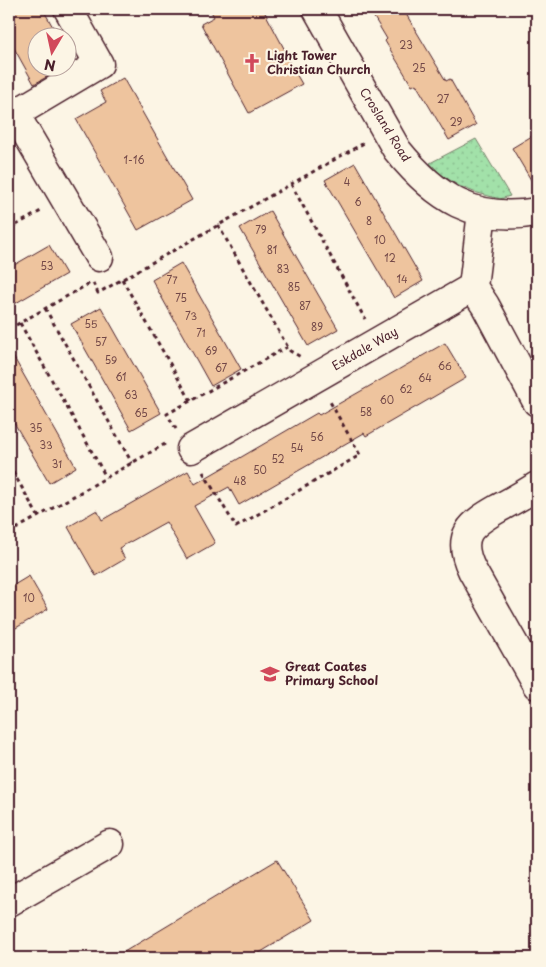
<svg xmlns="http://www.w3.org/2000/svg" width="546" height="967" font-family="'Playpen Sans',sans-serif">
<defs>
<pattern id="grass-dots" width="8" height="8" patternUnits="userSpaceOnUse" patternTransform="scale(1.25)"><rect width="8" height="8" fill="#a2e1a9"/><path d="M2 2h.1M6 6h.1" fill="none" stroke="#8dc192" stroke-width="1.8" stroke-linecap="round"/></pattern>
</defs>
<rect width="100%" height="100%" fill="#fcf5e5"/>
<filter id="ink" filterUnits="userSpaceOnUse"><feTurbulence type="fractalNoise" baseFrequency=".02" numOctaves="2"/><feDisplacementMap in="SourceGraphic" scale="10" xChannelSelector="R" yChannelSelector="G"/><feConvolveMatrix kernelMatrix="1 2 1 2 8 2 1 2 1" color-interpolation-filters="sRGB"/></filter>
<g filter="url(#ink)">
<path fill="url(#grass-dots)" stroke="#76806a" d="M476,139L510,196L500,199L474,192L459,186L439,173L430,163Z"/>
<path fill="#eec49e" stroke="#4a1f2b" d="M9,9H44V11L59,38H38V68H63L34,84L9,39Z
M210,9H263L287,54L285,55L302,84L249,113L201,24L214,17Z
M369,9H403L446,81L450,79L476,125L449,140L416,84L412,86L385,41L387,39Z
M123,78L192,200L138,230L76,119L106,102L100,91Z
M537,133V190L512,148Z
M355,163L423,281L394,298L325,180Z
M270,211L338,329L308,346L240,228Z
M49,245L66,274L9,307V268Z
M181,263L241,369L211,386L152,280Z
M101,307L161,413L131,430L71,324Z
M445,343L466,378L366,436L364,433L239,505L229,487L194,506L215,543L187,559L166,522L119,548L125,559L96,576L68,527L97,510L102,520L188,471L195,484L317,413L319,415Z
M9,349L76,467L49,483L9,414Z
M29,576L48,609L9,632V588Z
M277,860L314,920L251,958H114Z"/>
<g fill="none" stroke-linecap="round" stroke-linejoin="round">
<g stroke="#4a1f2b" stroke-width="31">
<path id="minor" d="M68,9L99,64L15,114L99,257
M317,9L397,150C436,198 474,223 537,212
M473,287L485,305L537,402
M473,287L482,212
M191,449L473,287
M537,486C525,494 512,501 499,508C471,524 455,535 472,570L537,685
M9,902L110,844"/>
</g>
<path stroke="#4a1f2b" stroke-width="3" stroke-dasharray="4 4" stroke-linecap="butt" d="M291,184L365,319
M218,225L290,351L301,357
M9,229L41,211
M122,279L191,401
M93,283L98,293L364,143
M45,308L132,463
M20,323L106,477
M9,329L92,282
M176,429L167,414L287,347
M9,465L38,516
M203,472L236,527L360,455L329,400
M9,533L165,444"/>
<use href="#minor" stroke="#fcf5e5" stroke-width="28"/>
</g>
</g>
<defs>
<g id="church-bare" transform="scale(1.5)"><path d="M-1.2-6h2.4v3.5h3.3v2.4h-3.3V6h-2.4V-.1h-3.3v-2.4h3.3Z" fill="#d1495b" stroke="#fcf5e5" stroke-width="2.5" paint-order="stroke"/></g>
<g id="school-bare" transform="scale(1.5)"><path d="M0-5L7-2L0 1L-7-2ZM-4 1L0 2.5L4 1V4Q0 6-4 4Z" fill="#d1495b" stroke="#fcf5e5" stroke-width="2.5" paint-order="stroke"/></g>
</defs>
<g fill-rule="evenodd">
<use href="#church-bare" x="252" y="63"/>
<use href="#school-bare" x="270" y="674"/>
</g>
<g text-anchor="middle" stroke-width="4.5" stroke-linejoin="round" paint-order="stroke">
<g font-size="10" fill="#734848">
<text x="406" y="49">23</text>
<text x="419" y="72">25</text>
<text x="443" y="103">27</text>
<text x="456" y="126">29</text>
<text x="134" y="164">1-16</text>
<text x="347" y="186">4</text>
<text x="358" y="206">6</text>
<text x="369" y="225">8</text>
<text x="261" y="234">79</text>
<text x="380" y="244">10</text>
<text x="272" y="254">81</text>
<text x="390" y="262">12</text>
<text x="47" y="270">53</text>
<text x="283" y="273">83</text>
<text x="402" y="283">14</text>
<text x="172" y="284">77</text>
<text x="294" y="291">85</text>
<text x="181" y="302">75</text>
<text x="305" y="310">87</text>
<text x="191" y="320">73</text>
<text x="91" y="328">55</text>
<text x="317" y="331">89</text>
<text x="201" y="337">71</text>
<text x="101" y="346">57</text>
<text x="211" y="355">69</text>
<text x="111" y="364">59</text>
<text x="445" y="370">66</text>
<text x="221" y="372">67</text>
<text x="121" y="381">61</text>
<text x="425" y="382">64</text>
<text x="406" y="393">62</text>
<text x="131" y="399">63</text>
<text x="387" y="404">60</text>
<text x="366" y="416">58</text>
<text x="141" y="417">65</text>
<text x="36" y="432">35</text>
<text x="317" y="441">56</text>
<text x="46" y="449">33</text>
<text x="297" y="452">54</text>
<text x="278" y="463">52</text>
<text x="57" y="468">31</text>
<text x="260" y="474">50</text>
<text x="240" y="485">48</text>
<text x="29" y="602">10</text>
</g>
<g font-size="12" font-weight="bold" fill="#4a1f2b" stroke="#fcf5e5" text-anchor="start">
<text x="267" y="60">Light Tower<tspan x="267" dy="14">Christian Church</tspan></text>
<text x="285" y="671">Great Coates<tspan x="285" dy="14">Primary School</tspan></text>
</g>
<g font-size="12" fill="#4a1f2b" stroke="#fcf5e5">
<text transform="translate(385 125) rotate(58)" y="4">Crosland Road</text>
<text transform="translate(365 349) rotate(-30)" y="4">Eskdale Way</text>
</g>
</g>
<rect width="546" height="967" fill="none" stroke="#fcf5e5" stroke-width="30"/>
<rect x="15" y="15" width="516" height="937" fill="none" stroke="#4a1f2b" stroke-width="2" filter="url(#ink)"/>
<g transform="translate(52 52) rotate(189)"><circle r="24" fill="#fcf5e5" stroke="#b59f9b"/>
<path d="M0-4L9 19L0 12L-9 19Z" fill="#d1495b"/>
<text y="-8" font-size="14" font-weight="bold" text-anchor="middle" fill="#4a1f2b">N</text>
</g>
</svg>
